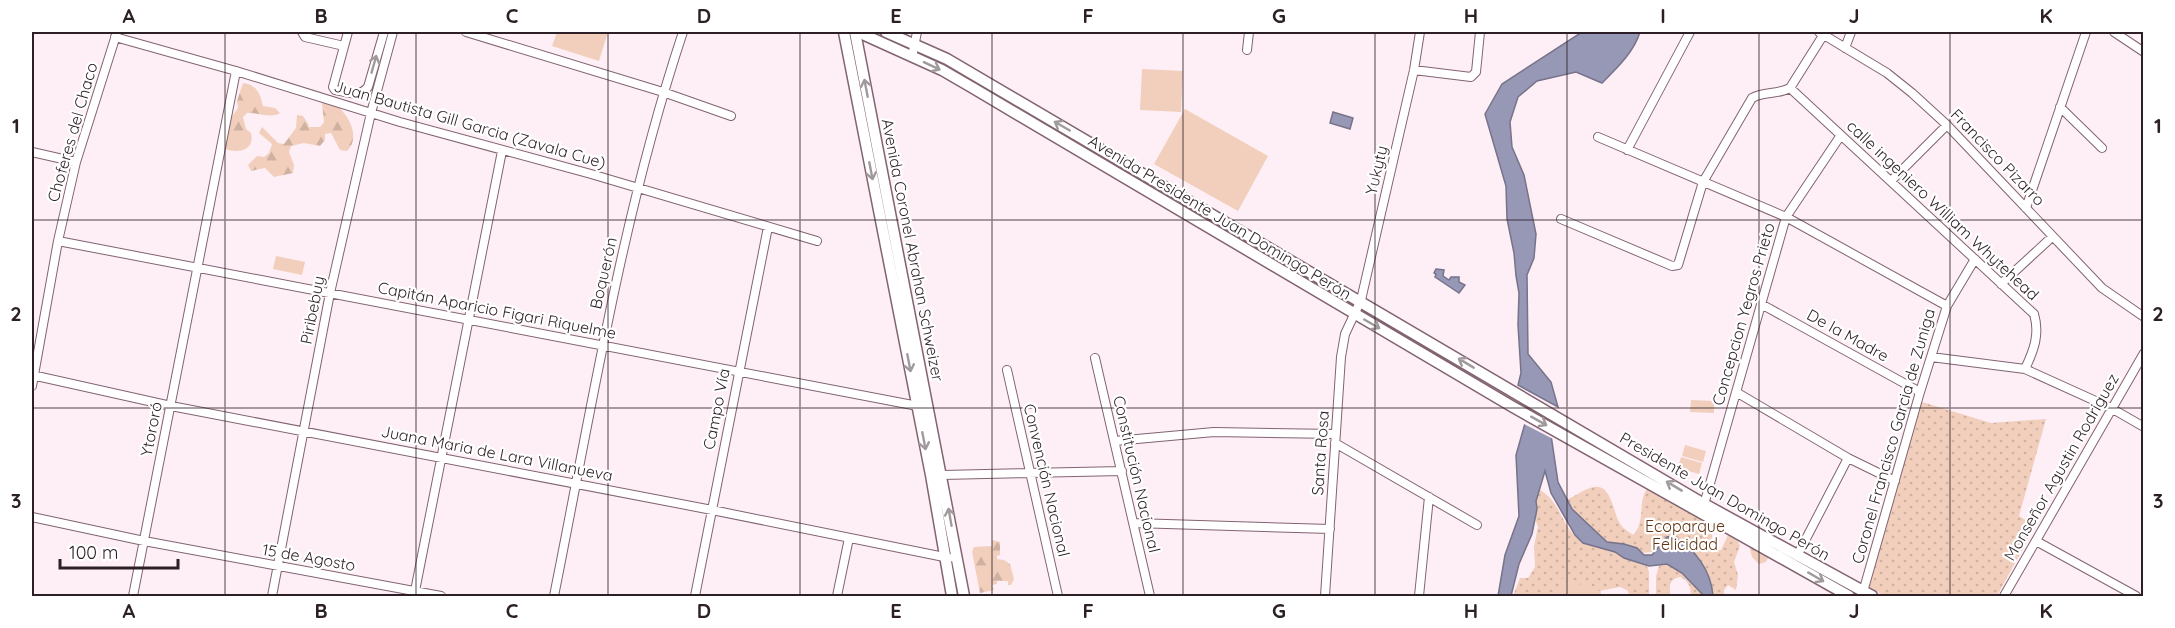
<svg xmlns="http://www.w3.org/2000/svg" width="2175" height="628" font-family="Quicksand,sans-serif">
<defs>
<pattern id="forest-firs" width="22" height="20" patternUnits="userSpaceOnUse" patternTransform="scale(1.5)"><rect width="22" height="20" fill="#f1cfbc"/><path d="M5 1l3.5 6h-7zM16 11l3.5 6h-7z" fill="#cfb1a1"/></pattern>
<pattern id="park-dots" width="8" height="8" patternUnits="userSpaceOnUse" patternTransform="scale(1.5)"><rect width="8" height="8" fill="#f1cfbc"/><path d="M2 2h.1M6 6h.1" fill="none" stroke="#cfb1a1" stroke-width="1.8" stroke-linecap="round"/></pattern>
</defs>
<rect width="100%" height="100%" fill="#feeff6"/>
<path fill="#f1cfbc" d="M557,32H608L599,61L552,46Z
M924,53L1347,302L1348,303L924,54Z
M1142,69L1183,71L1181,112L1140,110Z
M1185,109L1268,156L1238,211L1154,164Z
M276,256L305,262L302,275L273,269Z
M1365,314H1367L1693,500L1691,503Z
M1691,400L1714,401V413L1690,412Z
M1685,445L1706,451L1703,462L1682,456Z
M1681,457L1702,463L1699,474L1678,468Z
M1599,573L1601,596H1557L1555,577Z"/>
<path fill="url(#forest-firs)" d="M243,83C257,85 260,93 263,106L275,108L280,113C270,119 259,112 247,113L243,117L246,129L251,133C255,150 239,154 225,149L223,142L230,119L238,108L237,101Z
M326,98C343,106 364,134 347,151L340,150L331,133L325,134V140L320,146L304,143L291,146L289,152L294,165L293,173L274,177L265,168L251,171L248,165L257,156L264,157L269,153L272,144L259,133L262,127L278,143L284,144L296,128L297,115L303,116L309,125L308,127H320L324,122L322,104Z
M992,540L1000,542V555L997,556V559L1004,560L1010,564L1014,579L1011,585H1008V581H997V584L992,585L994,590L980,593L972,552L974,547L992,546Z
M1749,545L1769,556L1766,562L1759,564L1752,557Z"/>
<path fill="url(#park-dots)" d="M1922,402L1991,423L2046,419L2019,516L2035,526L1997,596H1885L1867,587Z
M1649,486L1713,525L1711,546L1714,551L1721,550L1729,533L1736,537L1740,546L1734,562L1738,575L1736,590L1728,585L1724,590V596H1690C1692,588 1688,580 1680,577C1668,579 1670,587 1670,596H1656V576L1660,563L1659,551L1642,553L1649,572V596H1630L1627,590L1620,587L1599,591L1588,583L1578,585L1563,578L1559,584L1558,596H1513L1520,578H1528L1535,567L1534,546L1538,527L1531,508L1534,494L1540,490C1562,503 1560,525 1578,538L1567,506L1568,499C1576,496 1585,488 1594,487C1611,484 1613,511 1619,522C1622,528 1628,531 1633,535C1647,521 1636,501 1649,486Z"/>
<path fill="#9797b6" stroke="#77738a" stroke-width="1.5" d="M1582,32H1640C1634,52 1617,68 1602,83L1576,72L1537,81L1518,97L1510,122L1512,147L1524,175L1536,234L1534,258L1527,275L1528,354L1551,382L1558,407L1518,385L1521,373L1518,325L1519,293L1516,276L1514,253L1507,219L1506,186L1485,114L1502,84Z
M1333,112L1353,118L1350,129L1330,123Z
M1436,269L1444,270L1443,276L1449,280L1451,277H1459V282L1465,285L1459,293L1435,277L1436,274L1434,273Z
M1526,420L1551,435L1558,482L1572,509L1607,542L1624,544L1637,548L1644,555H1652L1667,537L1673,536C1695,549 1711,570 1713,596H1704L1682,573L1667,564L1649,566L1624,558L1615,552L1583,543L1575,535L1551,493L1545,471L1536,501L1537,509L1532,534L1519,564L1511,596H1498L1505,555L1519,516L1516,455Z"/>
<path fill="#feeff6" d="M1524,419L1554,435L1555,440L1522,423Z"/>
<g fill="none" stroke-linecap="round" stroke-linejoin="round">
<g stroke="#826372" stroke-width="10">
<path id="minor" d="M302,32L305,37L344,46
M348,32L333,87L335,90C347,92 359,98 368,87L384,32
M466,32L663,92L731,116
M1819,32L1887,73L1912,93L1947,125L2102,288L2144,317
M2114,32L2144,52
M115,37L236,71L400,122L591,174L817,241
M1845,48L1851,32
M1247,50L1249,32
M912,57L917,32
M1414,70L1471,77L1476,72L1480,32
M1790,88L2034,314C2040,334 2034,350 2025,369
M2060,107L2102,148
M1598,137L1786,217L1947,306
M1627,150L1690,32
M32,152L76,162
M1891,181L1947,125
M2026,208L2086,32
M1561,219L1672,266L1678,265L1703,182L1752,98C1764,91 1777,95 1790,88L1824,34
M58,241L923,407
M2001,284L2052,237
M1761,304L1920,392
M1931,357L2025,369L2111,408L2144,427
M1095,358L1150,596
M1007,370L1058,596
M32,375L171,406L712,510L949,558
M32,386L58,241L76,162L117,32
M1736,392L1848,458L1895,481
M1115,441L1214,432L1336,434
M1335,443L1477,525
M942,475L1122,471
M1703,508L1786,217L1841,135
M32,517L144,541L441,596
M1134,523L1330,529
M2036,541L2136,596
M1797,556L1848,458
M1863,592L1920,392L1947,306L1975,259
M133,596L236,71
M272,596L330,293L371,113L393,32
M414,596L502,151
M554,596C592,407 622,215 683,32
M695,596L768,227
M837,596L849,538
M1325,596L1341,357L1345,334L1361,300L1414,70L1420,32
M1419,596L1429,497
M2004,596L2144,353"/>
</g>
<g stroke="#826372" stroke-width="13">
<path id="major" d="M844,32L931,475L952,596
M855,32L964,596
M858,32L942,70L973,88L1513,407L1849,596
M886,32L947,59L1704,504L1872,596"/>
</g>
<use href="#minor" stroke="#fff" stroke-width="8"/>
<use href="#major" stroke="#fff" stroke-width="10"/>
</g>
<defs><path id="oneway-shaft" d="M-6 0H5M1.5-3L5.5 0L1.5 3" fill="none" stroke-width="1.6" stroke-linecap="round" stroke-linejoin="round" transform="scale(1.5)"/></defs>
<g stroke="#a09a9d">
<use href="#oneway-shaft" transform="translate(374 64) rotate(-74)"/>
<use href="#oneway-shaft" transform="translate(932 66) rotate(25)"/>
<use href="#oneway-shaft" transform="translate(866 88) rotate(-101)"/>
<use href="#oneway-shaft" transform="translate(1062 126) rotate(-150)"/>
<use href="#oneway-shaft" transform="translate(871 171) rotate(79)"/>
<use href="#oneway-shaft" transform="translate(1372 324) rotate(30)"/>
<use href="#oneway-shaft" transform="translate(909 363) rotate(79)"/>
<use href="#oneway-shaft" transform="translate(1466 363) rotate(-149)"/>
<use href="#oneway-shaft" transform="translate(1539 421) rotate(29)"/>
<use href="#oneway-shaft" transform="translate(924 441) rotate(79)"/>
<use href="#oneway-shaft" transform="translate(1674 486) rotate(-149)"/>
<use href="#oneway-shaft" transform="translate(950 517) rotate(-100)"/>
<use href="#oneway-shaft" transform="translate(1816 577) rotate(30)"/>
</g>
<path fill="none" stroke="#2c1f25" stroke-width="1.5" stroke-opacity="0.55" d="M225,32V596M416,32V596M608,32V596M800,32V596M992,32V596M1183,32V596M1375,32V596M1567,32V596M1759,32V596M1950,32V596M32,220H2144M32,408H2144"/>
<g text-anchor="middle" stroke-width="4.5" stroke-linejoin="round" paint-order="stroke">
<g font-size="16" fill="#2c1f25" stroke="#fff">
<text transform="translate(470 124) rotate(16)" y="6">Juan Bautista Gill Garcia (Zavala Cue)</text>
<text transform="translate(72 132) rotate(-74)" y="6">Choferes del Chaco</text>
<text transform="translate(1998 157) rotate(46)" y="6">Francisco Pizarro</text>
<text transform="translate(1376 170) rotate(-77)" y="6">Yukyty</text>
<text transform="translate(1943 210) rotate(43)" y="6">calle ingeniero William Whytehead</text>
<text transform="translate(1220 217) rotate(31)" y="6">Avenida Presidente Juan Domingo Perón</text>
<text transform="translate(913 250) rotate(79)" y="6">Avenida Coronel Abrahan Schweizer</text>
<text transform="translate(603 273) rotate(-77)" y="6">Boquerón</text>
<text transform="translate(312 310) rotate(-79)" y="6">Piribebuy</text>
<text transform="translate(497 310) rotate(11)" y="6">Capitán Aparicio Figari Riquelme</text>
<text transform="translate(1743 314) rotate(-74)" y="6">Concepcion Yegros Prieto</text>
<text transform="translate(1848 335) rotate(29)" y="6">De la Madre</text>
<text transform="translate(716 409) rotate(-79)" y="6">Campo Vía</text>
<text transform="translate(151 429) rotate(-79)" y="6">Ytororó</text>
<text transform="translate(1893 436) rotate(-74)" y="6">Coronel Francisco Garcia de Zuniga</text>
<text transform="translate(497 453) rotate(11)" y="6">Juana Maria de Lara Villanueva</text>
<text transform="translate(1320 453) rotate(-86)" y="6">Santa Rosa</text>
<text transform="translate(2061 467) rotate(-60)" y="6">Monseñor Agustin Rodriguez</text>
<text transform="translate(1137 474) rotate(77)" y="6">Constitución Nacional</text>
<text transform="translate(1047 480) rotate(77)" y="6">Convención Nacional</text>
<text transform="translate(1725 496) rotate(30)" y="6">Presidente Juan Domingo Perón</text>
<text transform="translate(309 557) rotate(10)" y="6">15 de Agosto</text>
</g>
<g font-size="16" fill="#603416" stroke="#fff">
<text x="1685" y="532">Ecoparque<tspan x="1685" dy="18">Felicidad</tspan></text>
</g>
</g>
<rect width="2175" height="628" fill="none" stroke="#ffffff" stroke-width="66"/>
<path d="M60 559v9h118v-9" fill="none" stroke="#2c1f25" stroke-width="3"/>
<text x="69" y="559" font-size="18" fill="#2c1f25" stroke="#ffffff" stroke-width="4.5" paint-order="stroke">100 m</text>
<rect x="33" y="33" width="2109" height="562" fill="none" stroke="#2c1f25" stroke-width="2"/>
<g font-size="20" text-anchor="middle" font-weight="bold" fill="#2c1f25">
<text x="129" y="23">A</text>
<text x="321" y="23">B</text>
<text x="512" y="23">C</text>
<text x="704" y="23">D</text>
<text x="896" y="23">E</text>
<text x="1088" y="23">F</text>
<text x="1279" y="23">G</text>
<text x="1471" y="23">H</text>
<text x="1663" y="23">I</text>
<text x="1854" y="23">J</text>
<text x="2046" y="23">K</text>
<text x="16" y="133">1</text>
<text x="2158" y="133">1</text>
<text x="16" y="321">2</text>
<text x="2158" y="321">2</text>
<text x="16" y="508">3</text>
<text x="2158" y="508">3</text>
<text x="129" y="618">A</text>
<text x="321" y="618">B</text>
<text x="512" y="618">C</text>
<text x="704" y="618">D</text>
<text x="896" y="618">E</text>
<text x="1088" y="618">F</text>
<text x="1279" y="618">G</text>
<text x="1471" y="618">H</text>
<text x="1663" y="618">I</text>
<text x="1854" y="618">J</text>
<text x="2046" y="618">K</text>
</g>
</svg>
